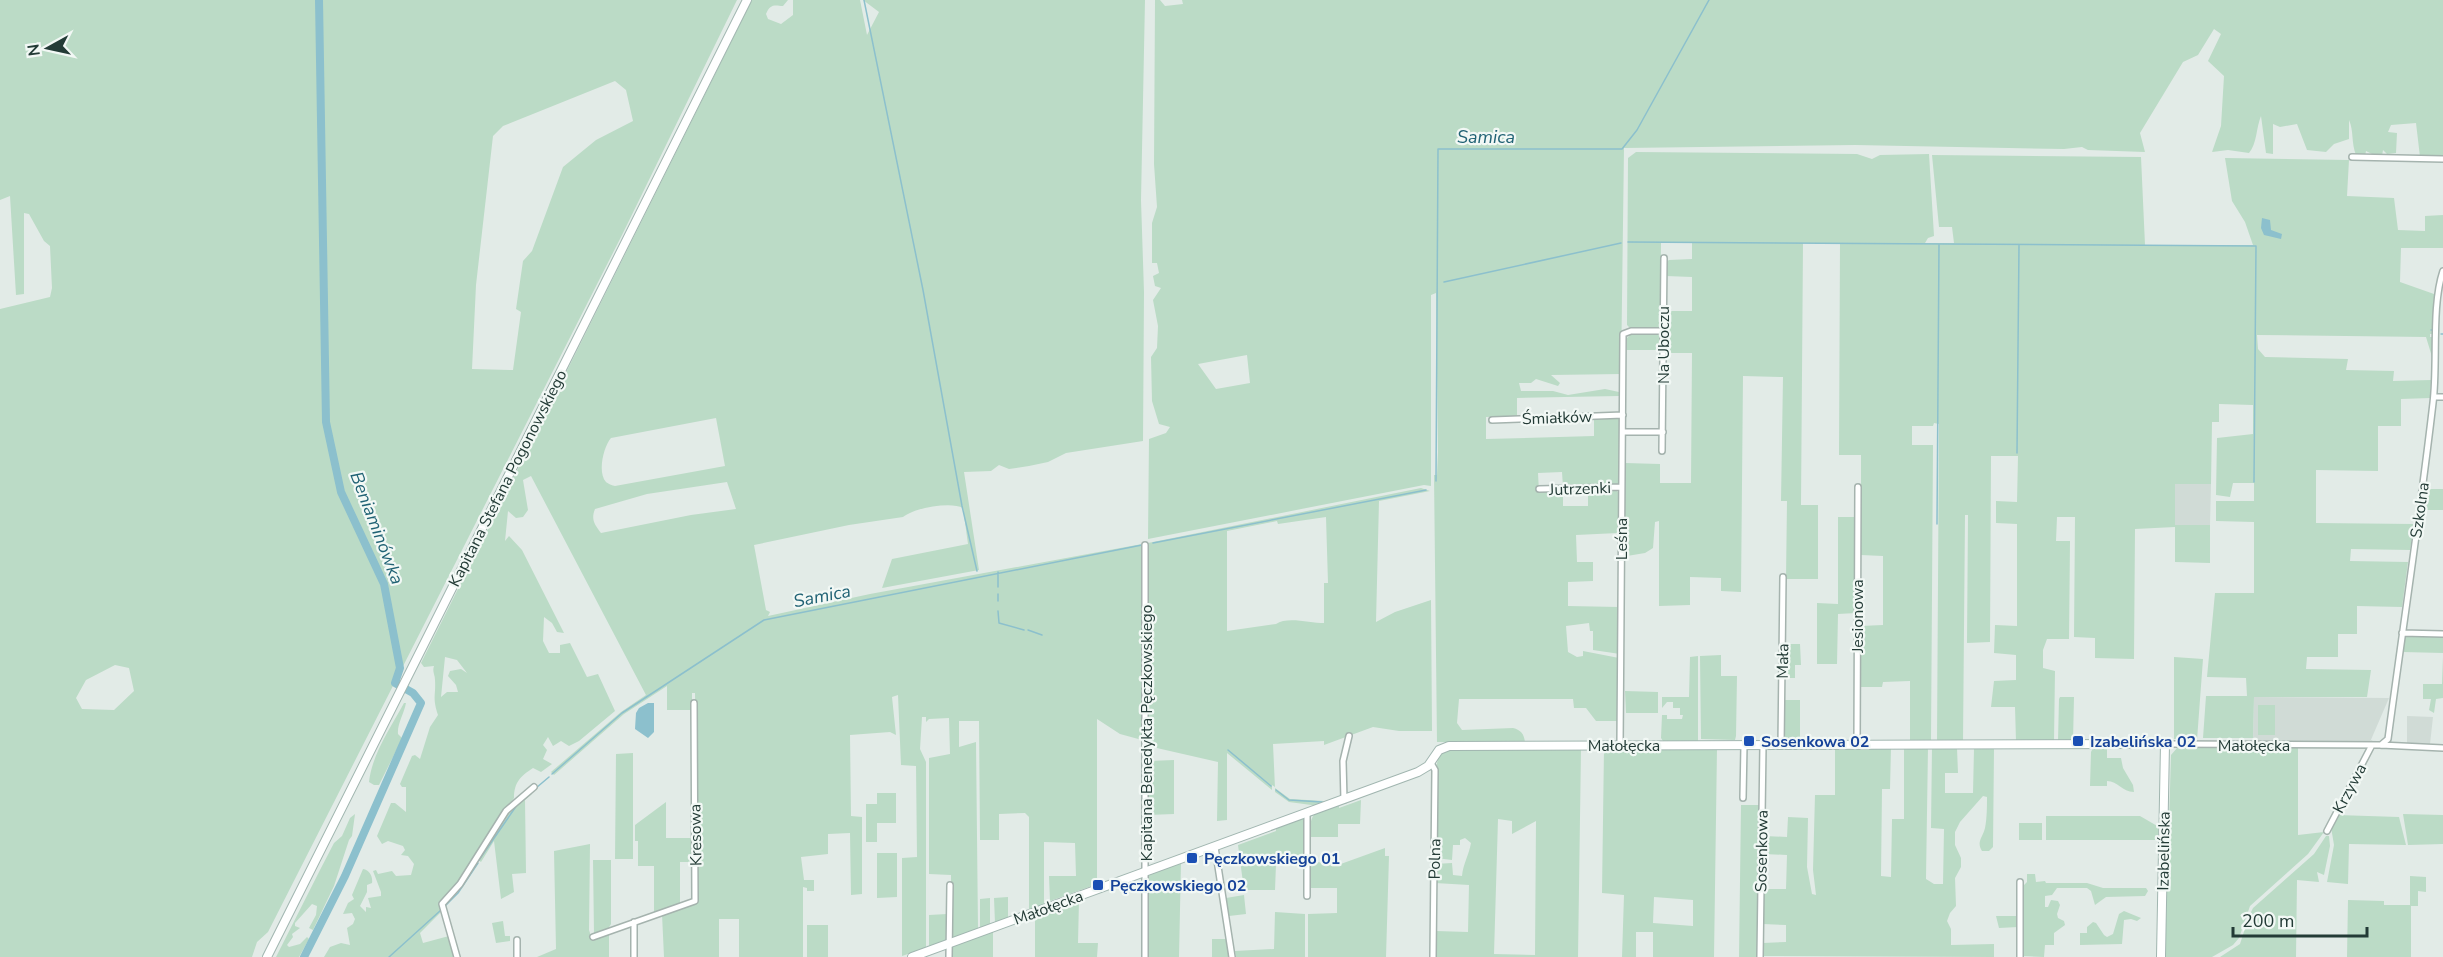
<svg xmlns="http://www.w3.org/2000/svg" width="2443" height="957" font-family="'Nunito Sans',sans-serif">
<rect width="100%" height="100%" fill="#e2ebe7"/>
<path fill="#d0dbd6" d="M2175,483L2211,484L2210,525L2175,526Z
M2254,697L2389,698L2370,742L2253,741Z
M2407,716L2433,717L2430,744L2407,743Z"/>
<path fill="#bbdbc6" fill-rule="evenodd" d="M0,0H737L622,235L268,932L257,942L252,957H0V309L50,297L52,288L50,246L44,241L29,214L24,213V294L16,295L10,196L0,200ZM615,81L626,90L633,121L596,140L563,167L532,251L523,261L516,309L521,312L513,370L472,369L476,285L493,136L503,126ZM115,665L129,668L134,691L114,710L82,709L76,698L86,680Z
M752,0H788L783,6C774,5 770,4 766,14L768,19L781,24L793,15V0H860L867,35L879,12L863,0H1145L1141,200L1144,292L1143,441L1066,453L1048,462L1029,466L1009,469L999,465L991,471L964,472L979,570L882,588L892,559L968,544L963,508C951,501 914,508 903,517L849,525L754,545L766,610L770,612L768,616L870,594L1142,544V740L1120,734L1097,719V884L1050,901L1049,876H1076L1075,843L1044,842V904L1029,910V817L1025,813L999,814V840H980L979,721H959V747L976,742L978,929L951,938V875L929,874V758L950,754L949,718L929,719L926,722V717H922L920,749L926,762V948L902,956V858L917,857L916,766L901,765L898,695L892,697L896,735L890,732L850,735L851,816L862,817V894L851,895L850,833L828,834V854L801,857L804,880H814V891H807V888L803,887V957H739V919H719V957H664L662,914L698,902L695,693H692V710H667V686L624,714L554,775L551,772L621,712L646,695L531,476L523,480L528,510L523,517L516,518L508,511L505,541L509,536L522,550L564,633L557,632L552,623L544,617L543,641L549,653H560V645L570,643L587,677L598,674L615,711L579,741L569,746L561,741L553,746L548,737L543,745L547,750L543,759L552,764L541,772L533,768C521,776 514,782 514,798L454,890L439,904L442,911L420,933L423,943L449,936L454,957H324L330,947L341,943L350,945L347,928L353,924L355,919L352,913L343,914L348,903L354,899L352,895L363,869C370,870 373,877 372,883L367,885V892L360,906L366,912V907L371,908L368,898L381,896V892L373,871L376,870L378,874L392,871L396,876L411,875L414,864L408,856L401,855L405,850L403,846L388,841L382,844L377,836L391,803H395L406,812V787H402L400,784L412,756L415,755L420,759L430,727L438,715C432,697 436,696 435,680C435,674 432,672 434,666L424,667L421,663ZM716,418L725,466L615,486C613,486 607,483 606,482C597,472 604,446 611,438ZM727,482L736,509L691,515L601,533C594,524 591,519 595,509L647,494ZM445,657L457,660L467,673L461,669L450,671L448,676L456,685L458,692H447L441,697Z
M1155,0H1160L1165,6L1183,4L1182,0H2443V156L2420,157L2416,123L2391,125L2388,132L2397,133L2396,153L2387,154L2383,150L2382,156H2376L2366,151L2365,156L2356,155C2351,143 2354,131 2349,120V139L2334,144L2326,152L2307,150L2297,124L2280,127L2273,124V154L2266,153L2261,116C2256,128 2257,144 2249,153L2228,150L2212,152L2221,126L2224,76L2208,61L2221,34L2214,29L2198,55L2183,62L2140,133L2145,152L2088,150L2082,147L2064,149L1855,145L1624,148L1621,374L1551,375L1560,383L1558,386L1536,379L1531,383H1519L1521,391H1553L1568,395L1605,389L1619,392V396L1517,398V416L1486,417V439L1594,436V419H1619V483L1617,485L1563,487L1562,472L1538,473L1539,492H1563V506H1588V491L1616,490L1618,492V533L1576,535L1577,562H1593V581L1568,582V606L1619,607L1620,654L1593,650V631H1590L1589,623L1566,626L1568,652L1577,657L1583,656V651L1619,658V721H1596L1586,708H1574L1573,699H1459L1457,723L1462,730L1513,728C1521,730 1524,734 1525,742H1437L1434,475H1437L1438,452L1436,293L1431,295V486L1424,485L1148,539L1149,439L1166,433L1170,427L1159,424L1152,401L1151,357L1157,348L1158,326L1153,300L1161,288L1155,286L1153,276L1159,273L1157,263H1152V223L1157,207L1154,164ZM1247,355L1250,383L1216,389L1198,364Z
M1636,152L1857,154L1872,159L1880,155L1929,154L1934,236L1928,238L1925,243H1954L1952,227H1939L1932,155L2141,157L2145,245H2253L2245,222L2232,201L2225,158L2349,160L2347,196L2394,198L2398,230L2425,231V216L2443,215V248H2401L2400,282L2434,294L2433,334H2430V337H2433V360L2426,337L2257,335L2258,349L2265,357L2348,359L2346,370L2394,371L2393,381L2431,380L2430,398L2401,399V426H2378V471L2316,470V523L2414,524L2410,550L2351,549L2350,561L2408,562L2402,607L2357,606V634H2338V657H2307L2306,669L2371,670L2367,697H2254L2253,738H2203L2206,696H2247L2246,678L2207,677L2215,593H2254V522L2216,521V501H2254V483H2233L2230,497L2216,495L2217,438L2253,434V405L2219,404V422H2212L2211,484H2175V525H2210V563L2175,562V527L2135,529L2134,659L2095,658V638L2074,637L2075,517H2057L2056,541H2070L2069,639H2047L2043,650V668L2055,671L2054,741H2016L2015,707H1991L1994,681L2016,680V655L1994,653L1995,625L2017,626V524L1996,523V501L2017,502L2018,456H1991L1990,642L1967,643L1968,515H1965L1963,741H1937L1939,424L1934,423L1933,426H1912V445H1933L1931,741H1910V681L1883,682L1882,687H1861V626L1883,625V556L1861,555V455H1839L1840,243H1803L1801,505H1818V579H1786L1787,501H1781L1783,377L1743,376L1741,592L1721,591V578L1690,577V605L1659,606V521L1655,522L1653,548L1645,553L1627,556L1624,553L1625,463L1660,464V483H1691L1692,353H1666V311H1692V277L1666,276V262L1669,260L1692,259V243H1661L1660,328H1630L1627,325L1628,158Z
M1630,335H1660V350H1627V338Z
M1421,488L1430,491L1379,501L1376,622L1395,612L1431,600L1432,731H1399L1373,727L1324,745V741L1273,744L1275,788L1290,799L1324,801V805L1319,806L1289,802L1275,792V787L1272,785V790L1227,753V820L1217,821L1218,762L1148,746V543ZM1326,517L1328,583H1324V623C1310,623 1287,616 1276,624L1227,631V531L1277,521L1278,524Z
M2425,489H2443V510H2422Z
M1838,517H1856V613L1838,614L1837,664H1817V603L1838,604Z
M2405,636L2443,637V653L2403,652Z
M1785,644H1800L1801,665H1795V678H1785Z
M1721,655V676H1737L1736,736L1735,740L1701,739L1700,656Z
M1698,656V741H1663L1661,738L1662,715H1667V719H1682L1683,715H1680V708H1673V702H1667L1662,708V697H1689L1690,657Z
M2174,657L2203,659L2197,740L2174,739Z
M2443,657V698L2436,699L2434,713L2429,710L2431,699H2423V684H2442Z
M1625,691L1658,692V713H1626Z
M2060,697H2074L2073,741H2058L2059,699Z
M1784,700H1800V740H1784Z
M404,703H406C404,714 397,724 398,734L402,738L399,745L379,785H374L369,782C372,754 391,727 404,703Z
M2258,705H2275V735H2258Z
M1835,747H1891L1890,789H1882L1881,876L1891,877L1892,819H1904V747H1928L1926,879L1934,884H1943L1944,829L1931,828L1932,747L1957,748L1958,773H1945V793H1973L1974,749H1994L1993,847L1989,851H1982C1976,842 1983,837 1985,828C1987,819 1987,805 1987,797L1983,796L1960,822L1955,832V845L1961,858V867L1955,878L1956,906L1950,913L1947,921L1951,929V945L1994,944V957L1763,956V943L1786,942V925L1763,924L1764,889H1786L1787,855L1764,854L1765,836L1787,837L1788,817L1808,818L1807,867L1812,894L1816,895L1813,870L1815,795H1835Z
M2298,747V835L2324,832L2308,854L2250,906L2239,938L2233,945L2212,957H2165L2171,755L2177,748Z
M1581,748L1578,957H1435L1436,931L1468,932L1469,885L1435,883V864L1452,863L1453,875L1462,876C1463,864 1469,855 1471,843L1465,838L1460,840V845H1453L1452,860L1436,858L1437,763L1440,753L1448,749ZM1498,819L1512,821V834L1536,821L1535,955L1494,954Z
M1604,748H1717L1714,957H1653V932H1636V957H1622L1624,895L1602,893ZM1654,897L1693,900V926L1653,923Z
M2093,748H2107V758H2121L2123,768L2133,785L2134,792C2122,792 2118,781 2107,781V786H2090L2091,752Z
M633,753V859H615L616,754Z
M1174,760V814L1148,815L1149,761Z
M532,790V794L525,800L526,873L512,874L514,892L501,899L494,841L481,862L478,860L510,808Z
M877,793H896V823H877V842H866V804H877Z
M1361,800L1360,824H1338V837H1310C1310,809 1314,814 1339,805V808Z
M666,802V838H694V862H680V904L654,913V866H638V841H635V825Z
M1741,805H1760L1757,957H1739Z
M355,814L352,836L349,840L334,886L313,930L309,928L316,915L317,906L312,904L295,923V926L300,928L292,934L293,937L287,945L289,947L300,944L307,937L309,939L299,957H276L320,870L334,843L342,836L350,818Z
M2403,814L2443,815V844L2408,845Z
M2337,815L2399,817L2406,845L2349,844L2348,884L2327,882L2334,845L2331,827Z
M2046,816H2140L2159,827L2158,840H2046Z
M1301,818L1306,821V865L1276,864L1275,890H1244L1238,845L1276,831V828Z
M2019,823H2042V840H2019Z
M2326,836H2329L2330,846L2324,875L2317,872L2319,882L2297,880L2296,957H2220L2240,944L2249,916L2253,908L2314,854Z
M590,844L589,930L592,939L609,933V957H537L556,949L554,851Z
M1385,848V856H1389L1386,957H1308V914L1337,913V888H1311V862L1337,863L1338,865Z
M877,853H897V897L877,898Z
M593,860H611V924L608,929L594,934Z
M1181,862L1179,957H1148L1149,873Z
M2027,874H2035L2036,882L2045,881L2046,883H2087L2103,888H2146L2148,891L2145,896L2106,897L2095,905L2091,891L2087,888H2057L2052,895L2045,896V907H2048L2051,900L2058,901L2060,905L2057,914L2058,918L2064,921L2065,925L2054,933V945H2045L2044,957L2023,956L2024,885L2027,882Z
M2410,876L2426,877V892L2418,891V906H2411V957H2347L2348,900L2384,901V905H2410Z
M1244,895L1246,914L1229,916L1226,898Z
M1008,897V918L995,923L994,898Z
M990,898V924L980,928V899Z
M1079,900L1078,943H1098L1097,957H1035V916Z
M2124,911L2141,918L2137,921L2131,919L2124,920L2122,944L2080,945V933H2087V927L2093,922L2096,923L2104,935L2107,937L2113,934L2119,914Z
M1275,912L1305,914V957H1236L1235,951L1274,949Z
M947,914V940L929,946V915Z
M1996,916H2018V927L1999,928Z
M503,921L505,936H510V941L496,943L492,923Z
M807,925H828V957H807Z
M993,930V957H951V947Z
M1212,939H1228L1230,957H1212Z"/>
<path fill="#8cc0cd" d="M2262,218L2270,220L2271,230L2282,234L2281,239L2264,235L2261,228Z
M648,703H654V732L648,738L635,729L636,713L639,708Z"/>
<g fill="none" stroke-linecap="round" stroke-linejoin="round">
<path stroke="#8cc0cd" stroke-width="1.5" d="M864,0L923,290L962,506L977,571
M1628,242L2256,246L2254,482
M1444,282L1621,243
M2431,330H2432
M2441,334H2443
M2017,453L2019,245
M1436,481L1438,149H1622L1637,130L1709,0
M1937,524L1939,244
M1153,543L1426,490
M998,587V572
M998,601V594
M998,611L999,623L1024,630
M1028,630L1042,635
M1228,750L1271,786
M552,774L622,713L764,620L1142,545
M536,788L549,777
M1276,790L1289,800L1322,802
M479,860L517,805
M445,906L458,893L478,863
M389,957L441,910"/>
<path stroke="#8cc0cd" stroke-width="8" d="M304,957L345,876L421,703L413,693L395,683L400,668L384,584L341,492L326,422L319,0"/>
<g stroke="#a5b3ae" stroke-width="8">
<path id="street" d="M2352,157L2443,159
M2434,397H2443
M1492,420L1623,415
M1623,432H1663
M1662,451L1664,258
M1539,489L1621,487
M2402,633L2443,634
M2165,744L2381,745L2443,748
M1620,745L1623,334L1631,331H1663
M1781,745L1783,577
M1857,745L1858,487
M2381,745L2388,739C2403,627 2420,515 2433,403C2438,363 2431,307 2443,271
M1431,763L1435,770L1433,957
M1743,798L1744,745
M1344,800L1343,761L1349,736
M2327,831L2372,745
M1215,847L1232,957
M1307,896V814
M593,937L695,901L694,703
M457,957L442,904L460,884L506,811L534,787
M517,957V940
M634,957V922
M949,957L950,885
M1145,957V545
M1760,957L1763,745
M2020,957V882"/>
</g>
<g stroke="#a1b6b0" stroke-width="10">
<path id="secondary" d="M267,957L747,0
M912,957L1418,772L1428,766L1439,750L1449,746L2149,744H2165L2161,957"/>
</g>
<use href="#street" stroke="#fff" stroke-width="5"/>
<use href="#secondary" stroke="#fff" stroke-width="8"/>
</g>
<g fill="#1a4fb4" stroke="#f2f8f5" stroke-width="2">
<rect x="1743" y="735" width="12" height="12" rx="3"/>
<rect x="2072" y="735" width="12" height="12" rx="3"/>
<rect x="1186" y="852" width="12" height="12" rx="3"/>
<rect x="1092" y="879" width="12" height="12" rx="3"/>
</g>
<g text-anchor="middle" stroke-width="4.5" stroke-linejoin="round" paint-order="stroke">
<g font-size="16" fill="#233b36" stroke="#f2f8f5">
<text transform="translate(1663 345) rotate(-90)" y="6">Na Uboczu</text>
<text transform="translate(1557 417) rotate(-2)" y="6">Śmiałków</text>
<text transform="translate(507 478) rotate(-63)" y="6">Kapitana Stefana Pogonowskiego</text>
<text transform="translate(1580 488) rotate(-2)" y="6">Jutrzenki</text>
<text transform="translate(2419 510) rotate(-82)" y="6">Szkolna</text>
<text transform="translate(1621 539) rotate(-90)" y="6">Leśna</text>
<text transform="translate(1857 616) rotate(-90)" y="6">Jesionowa</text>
<text transform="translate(1782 661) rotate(-89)" y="6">Mała</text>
<text transform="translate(1146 733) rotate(-90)" y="6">Kapitana Benedykta Pęczkowskiego</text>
<text x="1624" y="751">Małołęcka</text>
<text x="2254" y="751">Małołęcka</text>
<text transform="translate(2349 788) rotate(-62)" y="6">Krzywa</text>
<text transform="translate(695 835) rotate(-91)" y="6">Kresowa</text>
<text transform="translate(1761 851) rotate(-89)" y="6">Sosenkowa</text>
<text transform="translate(2163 851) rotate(-89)" y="6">Izabelińska</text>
<text transform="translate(1434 859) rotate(-89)" y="6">Polna</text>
<text transform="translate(1048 907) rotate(-20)" y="6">Małołęcka</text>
</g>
<g font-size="16" font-weight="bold" fill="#164399" stroke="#f2f8f5" text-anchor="start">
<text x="1761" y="747">Sosenkowa 02</text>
<text x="2090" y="747">Izabelińska 02</text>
<text x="1204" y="864">Pęczkowskiego 01</text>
<text x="1110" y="891">Pęczkowskiego 02</text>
</g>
<g font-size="18" font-style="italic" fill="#206274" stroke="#f2f8f5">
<text x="1486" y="143">Samica</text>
<text transform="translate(377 528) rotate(69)" y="6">Beniaminówka</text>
<text transform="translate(822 596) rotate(-11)" y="6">Samica</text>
</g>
</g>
<g transform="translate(48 48) rotate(262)" stroke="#f2f8f5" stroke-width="4.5" paint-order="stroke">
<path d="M0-4.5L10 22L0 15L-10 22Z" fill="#233b36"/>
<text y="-9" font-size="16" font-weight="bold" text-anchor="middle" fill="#233b36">N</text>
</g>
<path d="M2233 927v9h134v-9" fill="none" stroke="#233b36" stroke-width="3"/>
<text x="2242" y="927" font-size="18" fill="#233b36" stroke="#f2f8f5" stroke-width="4.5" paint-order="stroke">200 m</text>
</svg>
